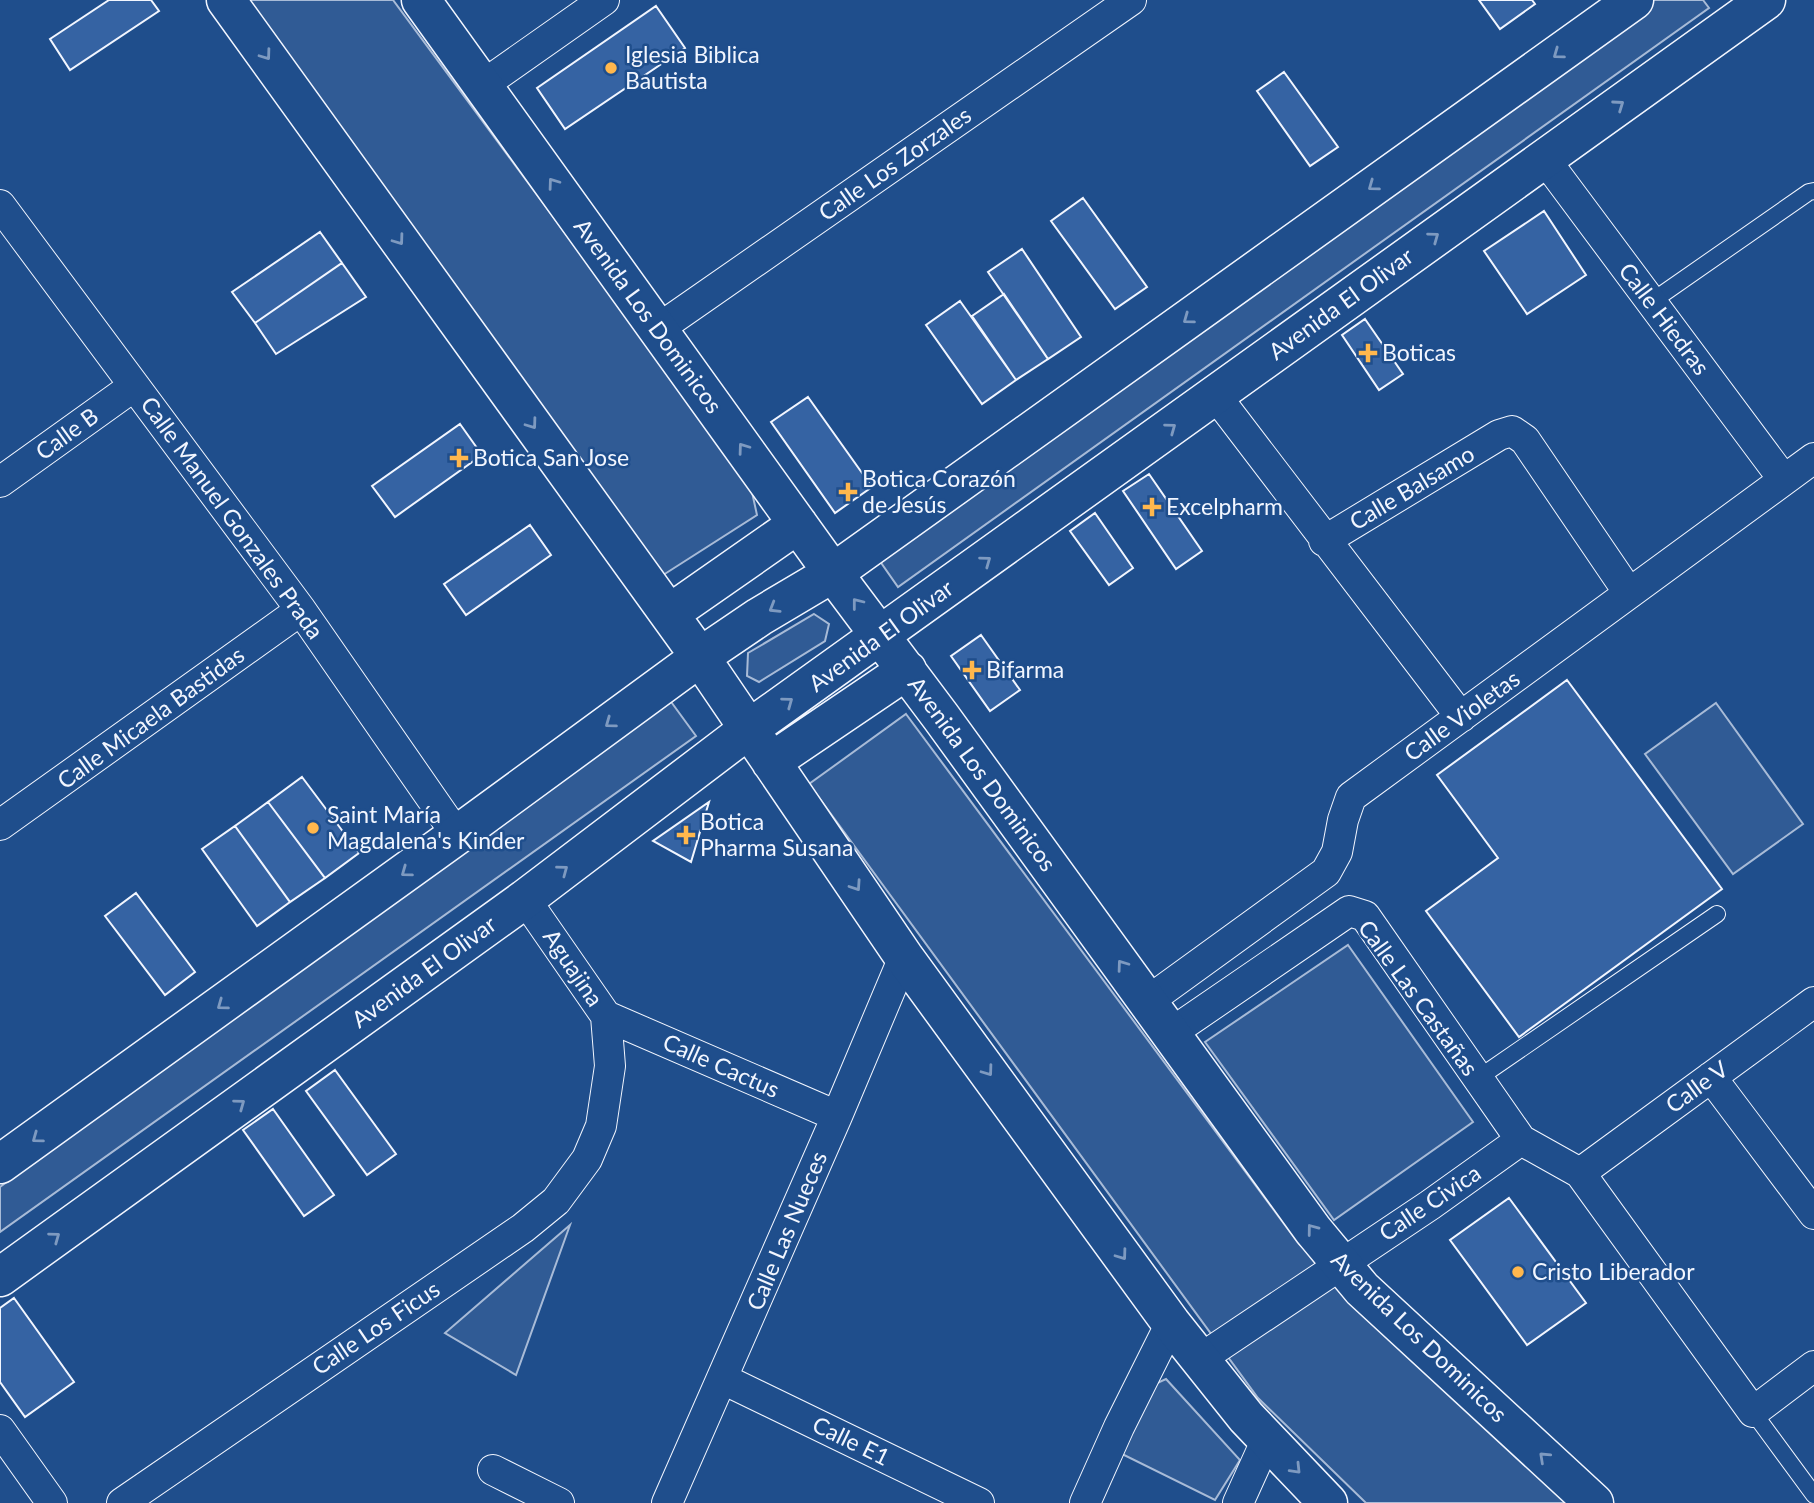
<svg xmlns="http://www.w3.org/2000/svg" width="1814" height="1503" font-family="Lato,sans-serif">
<rect width="100%" height="100%" fill="#1f4e8c"/>
<path fill="#305b95" stroke="#a8bbd7" stroke-width="2" d="M239,0H393L750,483L757,515L660,577Z
M1646,0H1703L1709,8L898,587L877,557Z
M814,614L829,624L825,641L759,682L747,676L748,653Z
M669,699L696,736L0,1232V1187Z
M1716,703L1803,824L1733,874L1645,754Z
M906,714L1299,1244L1566,1503H1366L1258,1398L809,784Z
M1348,945L1473,1122L1334,1220L1205,1042Z
M570,1225L516,1375L445,1333Z
M1166,1379L1240,1460L1215,1500L1122,1454L1155,1384Z"/>
<path fill="#3563a3" stroke="#f2f6ff" stroke-width="2" d="M109,0H151L159,11L70,70L50,39Z
M1479,0H1532L1535,4L1500,29Z
M656,6L685,48L565,129L537,88Z
M1284,72L1338,147L1310,166L1257,91Z
M1083,198L1147,287L1115,309L1051,221Z
M1544,211L1586,275L1527,314L1484,251Z
M320,232L342,263L255,323L232,292Z
M1022,249L1081,337L1048,359L988,272Z
M342,263L366,297L276,354L255,323Z
M1004,294L1048,359L1016,380L972,316Z
M960,301L1016,380L982,404L926,325Z
M1365,319L1403,374L1379,390L1342,335Z
M808,397L872,487L835,513L771,422Z
M460,424L482,455L395,517L372,486Z
M1149,474L1202,551L1176,569L1123,491Z
M1095,513L1133,568L1109,585L1070,531Z
M530,525L551,555L466,615L444,584Z
M981,635L1020,690L990,711L951,656Z
M1567,680L1722,889L1519,1037L1426,911L1498,858L1437,775Z
M302,777L359,853L325,878L268,802Z
M268,802L325,878L290,902L235,826Z
M709,802L691,862L653,841Z
M235,826L290,902L257,926L202,849Z
M136,893L195,972L165,995L105,916Z
M335,1070L396,1154L367,1175L306,1091Z
M273,1109L334,1195L304,1216L243,1130Z
M1509,1198L1586,1303L1527,1345L1450,1240Z
M14,1298L74,1382L25,1417L0,1382V1308Z"/>
<g fill="none" stroke-linecap="round" stroke-linejoin="round">
<g stroke="#f2f6ff" stroke-width="18">
<path id="lane" d="M1651,302L1809,192L1814,191
M1477,1079L1717,914
M1753,1412L1814,1495"/>
</g>
<g stroke="#f2f6ff" stroke-width="32">
<path id="street" d="M483,85L604,0
M1544,158L1784,480
M0,205L301,610L457,835
M658,329L1131,0
M1216,396L1461,717
M0,482L134,386
M1324,541L1499,435L1512,431L1525,440L1629,593
M0,825L301,610
M1148,1001L1326,872L1337,852L1343,820L1351,797L1814,458
M606,1016L837,1116
M1171,1033L1349,911L1365,916L1521,1140L1580,1173L1753,1412L1814,1366
M1711,1077L1814,1214
M1580,1173L1814,1002
M1200,1359L1430,1205L1521,1140
M723,1379L979,1503
M0,1430L52,1503
M493,1470L559,1503
M122,1503L523,1228L556,1201L587,1159L601,1126L610,1066L606,1016L525,899
M667,1503L837,1116L904,957
M1085,1503L1119,1427L1171,1323
M1238,1503L1267,1439"/>
</g>
<g stroke="#f2f6ff" stroke-width="41">
<path id="secondary" d="M226,0L700,657L904,957L1171,1323L1246,1417L1328,1503
M421,0L833,573L941,717L1313,1230L1362,1289L1594,1503
M669,614L798,524
M771,762L907,670
M0,1164L457,835L700,657L759,617L833,573L1634,0
M0,1277L525,899L749,729L1766,0"/>
</g>
<use href="#lane" stroke="#1f4e8c" stroke-width="16"/>
<use href="#street" stroke="#1f4e8c" stroke-width="30"/>
<use href="#secondary" stroke="#1f4e8c" stroke-width="38"/>
</g>
<defs><path id="oneway-chevron" d="M-2-3.5L2.5 0L-2 3.5" fill="none" stroke-width="1.6" stroke-linecap="round" stroke-linejoin="round" transform="scale(1.75)"/></defs>
<g stroke="#7e9ac0">
<use href="#oneway-chevron" transform="translate(1558 54) rotate(144)"/>
<use href="#oneway-chevron" transform="translate(266 55) rotate(54)"/>
<use href="#oneway-chevron" transform="translate(1619 105) rotate(-35)"/>
<use href="#oneway-chevron" transform="translate(553 183) rotate(-126)"/>
<use href="#oneway-chevron" transform="translate(1373 186) rotate(144)"/>
<use href="#oneway-chevron" transform="translate(1434 237) rotate(-36)"/>
<use href="#oneway-chevron" transform="translate(399 240) rotate(54)"/>
<use href="#oneway-chevron" transform="translate(1188 319) rotate(144)"/>
<use href="#oneway-chevron" transform="translate(532 424) rotate(54)"/>
<use href="#oneway-chevron" transform="translate(1171 428) rotate(-36)"/>
<use href="#oneway-chevron" transform="translate(743 448) rotate(-126)"/>
<use href="#oneway-chevron" transform="translate(986 561) rotate(-36)"/>
<use href="#oneway-chevron" transform="translate(857 603) rotate(-128)"/>
<use href="#oneway-chevron" transform="translate(774 608) rotate(149)"/>
<use href="#oneway-chevron" transform="translate(788 702) rotate(-36)"/>
<use href="#oneway-chevron" transform="translate(610 723) rotate(144)"/>
<use href="#oneway-chevron" transform="translate(563 870) rotate(-37)"/>
<use href="#oneway-chevron" transform="translate(406 872) rotate(144)"/>
<use href="#oneway-chevron" transform="translate(856 886) rotate(56)"/>
<use href="#oneway-chevron" transform="translate(1122 965) rotate(-126)"/>
<use href="#oneway-chevron" transform="translate(222 1005) rotate(144)"/>
<use href="#oneway-chevron" transform="translate(988 1071) rotate(54)"/>
<use href="#oneway-chevron" transform="translate(240 1104) rotate(-36)"/>
<use href="#oneway-chevron" transform="translate(37 1138) rotate(144)"/>
<use href="#oneway-chevron" transform="translate(1312 1229) rotate(-127)"/>
<use href="#oneway-chevron" transform="translate(55 1237) rotate(-36)"/>
<use href="#oneway-chevron" transform="translate(1122 1255) rotate(54)"/>
<use href="#oneway-chevron" transform="translate(1544 1457) rotate(-137)"/>
<use href="#oneway-chevron" transform="translate(1296 1469) rotate(46)"/>
</g>
<g fill="#ffb74d" stroke="#1f4e8c" stroke-width="2.5">
<circle cx="611" cy="68" r="7"/>
<path d="M1364.5 342.5h7v7h7v7h-7v7h-7v-7h-7v-7h7z"/>
<path d="M455.5 447.5h7v7h7v7h-7v7h-7v-7h-7v-7h7z"/>
<path d="M844.5 481.5h7v7h7v7h-7v7h-7v-7h-7v-7h7z"/>
<path d="M1148.5 496.5h7v7h7v7h-7v7h-7v-7h-7v-7h7z"/>
<path d="M968.5 659.5h7v7h7v7h-7v7h-7v-7h-7v-7h7z"/>
<circle cx="313" cy="828" r="7"/>
<path d="M682.5 824.5h7v7h7v7h-7v7h-7v-7h-7v-7h7z"/>
<circle cx="1518" cy="1272" r="7"/>
</g>
<g text-anchor="middle" stroke-width="5" stroke-linejoin="round" paint-order="stroke">
<g font-size="23" fill="#f2f6ff" stroke="#1f4e8c" text-anchor="start">
<text x="625" y="63">Iglesia Biblica<tspan x="625" dy="26">Bautista</tspan></text>
<text x="1382" y="361">Boticas</text>
<text x="473" y="466">Botica San Jose</text>
<text x="862" y="487">Botica Corazón<tspan x="862" dy="26">de Jesús</tspan></text>
<text x="1166" y="515">Excelpharm</text>
<text x="986" y="678">Bifarma</text>
<text x="327" y="823">Saint María<tspan x="327" dy="26">Magdalena's Kinder</tspan></text>
<text x="700" y="830">Botica<tspan x="700" dy="26">Pharma Susana</tspan></text>
<text x="1532" y="1280">Cristo Liberador</text>
</g>
<g font-size="23" fill="#f2f6ff" stroke="#1f4e8c">
<text transform="translate(895 164) rotate(-35)" y="8">Calle Los Zorzales</text>
<text transform="translate(1341 304) rotate(-36)" y="8">Avenida El Olivar</text>
<text transform="translate(648 316) rotate(54)" y="8">Avenida Los Dominicos</text>
<text transform="translate(1664 319) rotate(53)" y="8">Calle Hiedras</text>
<text transform="translate(67 434) rotate(-36)" y="8">Calle B</text>
<text transform="translate(1412 488) rotate(-31)" y="8">Calle Balsamo</text>
<text transform="translate(232 518) rotate(54)" y="8">Calle Manuel Gonzales Prada</text>
<text transform="translate(881 636) rotate(-36)" y="8">Avenida El Olivar</text>
<text transform="translate(1462 716) rotate(-36)" y="8">Calle Violetas</text>
<text transform="translate(151 718) rotate(-36)" y="8">Calle Micaela Bastidas</text>
<text transform="translate(982 774) rotate(54)" y="8">Avenida Los Dominicos</text>
<text transform="translate(573 968) rotate(56)" y="8">Aguajina</text>
<text transform="translate(424 972) rotate(-36)" y="8">Avenida El Olivar</text>
<text transform="translate(1418 998) rotate(54)" y="8">Calle Las Castañas</text>
<text transform="translate(721 1066) rotate(24)" y="8">Calle Cactus</text>
<text transform="translate(1697 1087) rotate(-36)" y="8">Calle V</text>
<text transform="translate(1430 1203) rotate(-34)" y="8">Calle Civica</text>
<text transform="translate(787 1231) rotate(-67)" y="8">Calle Las Nueces</text>
<text transform="translate(376 1328) rotate(-34)" y="8">Calle Los Ficus</text>
<text transform="translate(1419 1337) rotate(44)" y="8">Avenida Los Dominicos</text>
<text transform="translate(851 1441) rotate(26)" y="8">Calle E1</text>
</g>
</g>
</svg>
